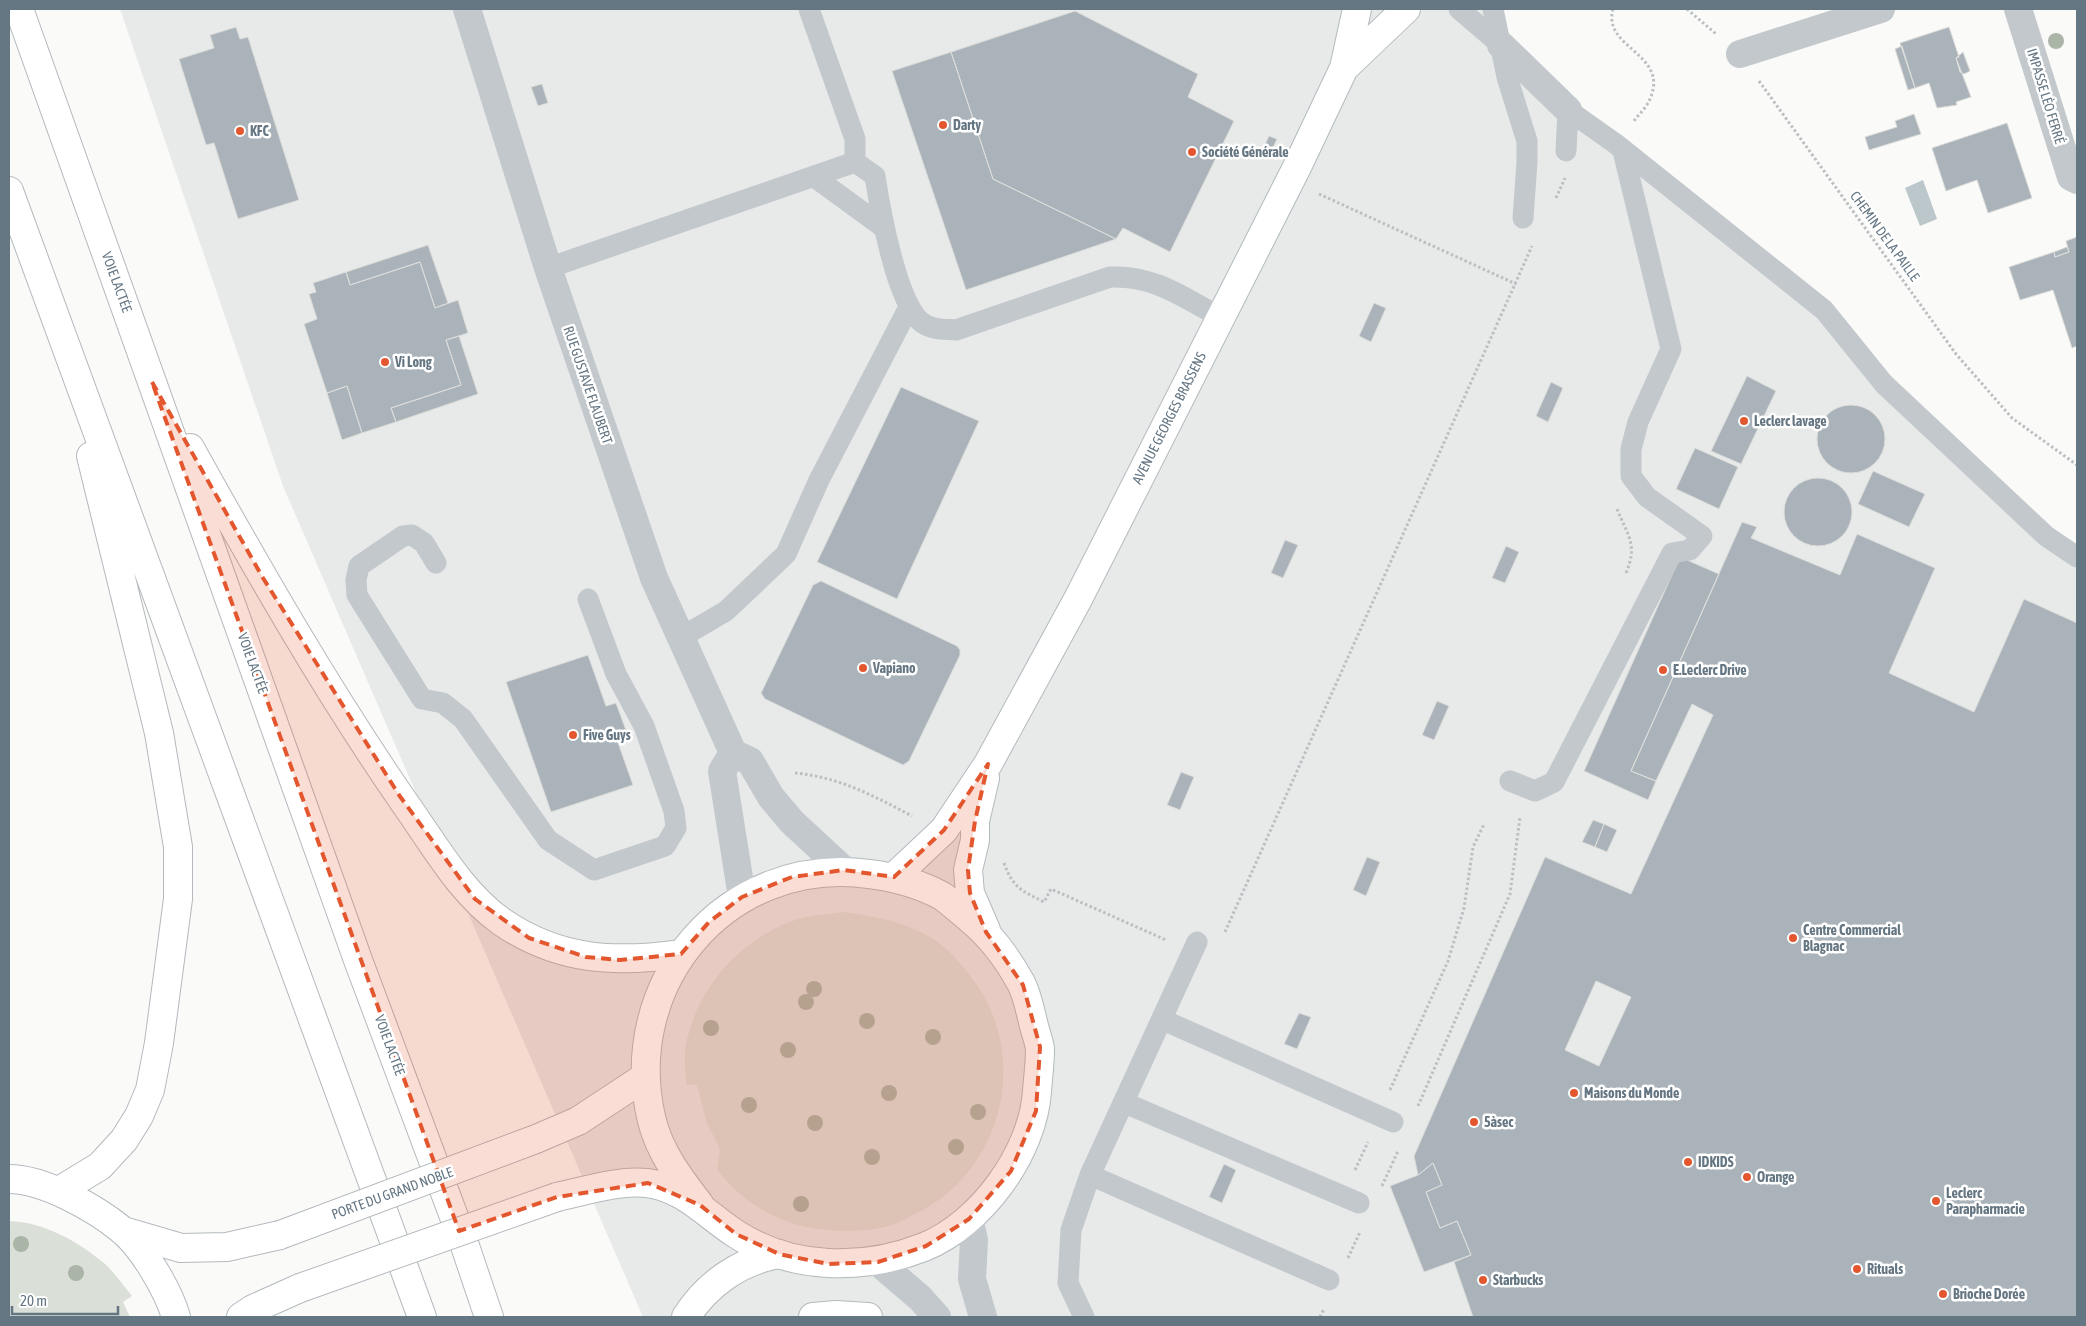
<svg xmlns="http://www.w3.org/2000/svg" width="2086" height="1326" font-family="'Asap Condensed',sans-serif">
<rect width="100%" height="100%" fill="#fafaf8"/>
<path fill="#e8e9e9" d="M120,9H1493L1501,45L1824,310L1884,384L2077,557V1317H643L283,486Z"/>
<path fill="#dadfd7" d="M843,912C873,916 903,921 930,937C950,949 966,969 979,988C1030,1067 998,1176 913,1215C906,1219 897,1224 889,1226C866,1232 842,1232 818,1229C780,1224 739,1201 717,1169L720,1149L706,1121L697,1085H686C686,1074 684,1062 685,1051C693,991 741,937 798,919C812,915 828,914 843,912Z
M9,1221C44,1222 77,1241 104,1263C114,1272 123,1285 132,1296L123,1302L130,1317H9Z"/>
<path fill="#bbc7cb" d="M1923,180L1937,219L1920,226L1905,188Z"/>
<path fill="#aab3b9" stroke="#dcdcda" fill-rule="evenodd" d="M1075,11L1198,74L1188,97L1234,121L1170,252L1123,228L1116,239L993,179L951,52Z
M236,27L240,39L248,37L299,200L238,219L214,143L206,145L179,59L214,48L210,35Z
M1949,27L1959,57L1956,58L1971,97L1956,102L1957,105L1937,108L1929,83L1915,88L1900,43Z
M1902,46L1915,88L1908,90L1895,49Z
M951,52L993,179L1116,239L966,290L892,71Z
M1963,52L1970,71L1964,74L1960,72L1956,58Z
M542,84L548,103L538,106L531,87Z
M1914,114L1921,134L1869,150L1865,137L1897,127L1895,121Z
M2007,123L2032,198L1988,213L1977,180L1946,191L1932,148Z
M1269,136L1277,139L1269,156L1261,153Z
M2077,237V346L2072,348L2053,290L2020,300L2009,267L2054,252L2055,257L2069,252L2066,241Z
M428,245L448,303L435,308L420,262L350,285L346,272Z
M2067,247L2069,252L2055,257L2054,252Z
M420,262L435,308L458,300L468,333L446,340L461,385L391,408L396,422L362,433L347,386L327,393L304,324L317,319L309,294L316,292L313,283L346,272L350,285Z
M1374,303L1386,308L1371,342L1359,336Z
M459,336L478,394L396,422L391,408L461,385L446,340Z
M1747,376L1776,391L1741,464L1711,451Z
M1551,382L1563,388L1548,422L1536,416Z
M347,386L362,433L342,440L327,393Z
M901,387L979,421L897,599L817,562Z
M1817 439a34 34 0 1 1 68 0a34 34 0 1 1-68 0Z
M1695,448L1738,467L1719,509L1676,489Z
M1873,471L1925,494L1909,527L1858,504Z
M1784 512a34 34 0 1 1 68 0a34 34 0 1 1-68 0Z
M1742,522L1757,527L1751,538L1840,575L1857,534L1935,568L1889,673L1974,712L2024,599L2077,623V1317H1473L1454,1262L1471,1255L1457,1221L1440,1228L1426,1192L1442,1185L1433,1163L1418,1175L1414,1156L1545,857L1631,894L1713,715L1692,704L1656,781L1631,771ZM1596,981L1631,997L1599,1066L1565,1050Z
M1285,540L1298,545L1283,578L1271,573Z
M1506,546L1519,552L1505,583L1492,578Z
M1680,557L1719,574L1631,771L1656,781L1648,800L1584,771Z
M821,581L957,646L960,650V655L909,761L903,765L765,699L761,693L813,585Z
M588,655L606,706L616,703L627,733L616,737L633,785L551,812L506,682Z
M1437,701L1449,706L1434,740L1422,735Z
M1181,772L1194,777L1180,810L1167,805Z
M1593,820L1604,824L1595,847L1582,842Z
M1604,824L1617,830L1607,852L1595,847Z
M1367,857L1380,862L1366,896L1353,890Z
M1299,1013L1311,1017L1297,1049L1284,1044Z
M1433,1163L1442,1185L1426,1192L1440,1228L1457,1221L1471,1255L1424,1272L1390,1186L1418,1175Z
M1224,1164L1236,1170L1222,1203L1209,1197Z"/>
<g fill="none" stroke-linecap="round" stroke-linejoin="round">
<g stroke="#b3babf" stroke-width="30">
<path id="secondary" d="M1344,68L1406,9
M985,778L975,821V840L968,870L970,893L986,930
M894,877L944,830L988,764L1078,599L1296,169L1344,68L1357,9
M536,1139L578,1121L645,1077
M9,1179C44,1179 95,1208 122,1230C143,1247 169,1292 176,1317
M557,1197C585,1191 618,1180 647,1183C683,1187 708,1216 736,1234C792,1270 863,1271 924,1247C981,1224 1033,1153 1037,1091C1038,1078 1040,1063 1040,1049C1039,1041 1035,1031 1033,1022C1030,1010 1027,994 1021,983C1008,959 990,935 969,918C960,911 951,902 942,896C920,884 894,877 869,874C727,855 618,983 652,1121C660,1153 680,1179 700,1205
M123,1231L181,1248L227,1247L280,1235
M241,1317L253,1309L300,1288"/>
</g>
<g stroke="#b4b9bd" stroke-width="30">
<path id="highway" d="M19,9L358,960L465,1246L489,1317
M9,191L422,1317
M190,448C258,570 327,691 406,805C435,846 461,893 502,922C559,961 615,963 681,954
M59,1191L100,1166L124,1140L139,1116L150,1090L159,1043L178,899V847L159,733L91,456
M686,1317C707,1284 740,1261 779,1254
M813,1317L836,1315L868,1317"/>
</g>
<path stroke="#bbbfc2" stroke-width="3" stroke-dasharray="2.5 2.5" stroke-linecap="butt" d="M1613,9C1602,49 1670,53 1650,99C1647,107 1639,114 1634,121
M1687,9L1716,34
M1759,81L1956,354L2012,418L2077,465
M1319,194L1516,284
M1556,198L1565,178
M1617,509C1628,536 1638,545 1626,573
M795,773C839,777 874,796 912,816
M1004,863C1013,888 1022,891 1044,902L1051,889L1166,940
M1225,932L1532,246
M1390,1090L1448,961L1464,908L1473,847L1484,824
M1418,1106L1510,894L1520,817
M1355,1170L1368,1142
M1382,1186L1398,1151
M1348,1258L1360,1232
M1320,1317L1324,1309"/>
<path stroke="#c3c8cc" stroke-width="21" d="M1459,9L1501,45
M1493,9L1507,77L1527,141V162L1523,218
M1568,110L1616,144L1824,310L1884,384L2046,536L2077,557
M1566,151L1568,110
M855,162L875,176C880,209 896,299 920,321C930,330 944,329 956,330L1110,277C1154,275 1182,297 1220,317
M813,176L883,227
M548,268L855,162V139L809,9
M436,563L424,543L412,535L403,536L359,566L356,580L357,595L422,699L443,703L463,719L548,840L594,870L665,846L676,828L674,811L644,726L616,674L588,599
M680,638L726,611L786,554L819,480L909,307
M1510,781L1535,791L1554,782L1672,553L1690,550L1702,536L1647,497L1631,476V449L1638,422L1671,349L1623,151
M1163,1020L1393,1122
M1125,1103L1359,1203
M1090,1175L1329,1280
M1084,1317L1068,1283L1071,1230L1090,1175L1197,942"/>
<path stroke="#c3c8cc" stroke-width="28" d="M467,9L548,268L654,578L730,746L733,753L722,771L742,897
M2018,9L2071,177L2077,180
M1501,45L1568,110
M1740,54L1881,9
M733,753L750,761L771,797L792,822L844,870
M969,1219L974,1240L972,1279L983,1317
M878,1262L920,1298L937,1317"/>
<use href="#secondary" stroke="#fff" stroke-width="28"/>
<use href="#highway" stroke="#fff" stroke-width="28"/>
<g stroke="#b3babf" stroke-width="30" stroke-linecap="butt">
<path id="secondary-bridge" d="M280,1235L536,1139
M300,1288L557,1197"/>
</g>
<use href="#secondary-bridge" stroke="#fff" stroke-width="28"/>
</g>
<g fill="#aab4a7">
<circle cx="2056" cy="41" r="8"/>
<circle cx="814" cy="989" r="8"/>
<circle cx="806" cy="1002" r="8"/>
<circle cx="867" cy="1021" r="8"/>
<circle cx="711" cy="1028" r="8"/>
<circle cx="933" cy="1037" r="8"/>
<circle cx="788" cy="1050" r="8"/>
<circle cx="889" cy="1093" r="8"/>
<circle cx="749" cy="1105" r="8"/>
<circle cx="978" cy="1112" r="8"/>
<circle cx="815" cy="1123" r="8"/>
<circle cx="956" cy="1147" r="8"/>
<circle cx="872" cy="1157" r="8"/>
<circle cx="801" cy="1204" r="8"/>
<circle cx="21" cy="1244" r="8"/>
<circle cx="76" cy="1273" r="8"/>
</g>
<path fill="#e4572e" fill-opacity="0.2" stroke="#e4572e" stroke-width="4" stroke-dasharray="10 6" stroke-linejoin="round" d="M152,382L263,578L399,795L475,899L529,938L586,957L620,960L681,954L709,922L742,897L792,877L844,870L894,877L944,830L988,764L975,821L968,870L970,893L986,932L1023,985L1040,1047L1036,1111L1011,1171L969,1219L926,1246L878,1262L828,1264L779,1254L736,1234L700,1205L648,1183L557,1197L459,1231Z"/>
<g fill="#e4572e" stroke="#fff" stroke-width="2">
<circle cx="943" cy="125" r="5"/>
<circle cx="240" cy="131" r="5"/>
<circle cx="1192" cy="152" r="5"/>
<circle cx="385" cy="362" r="5"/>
<circle cx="1744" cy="421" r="5"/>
<circle cx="863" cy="668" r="5"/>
<circle cx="1663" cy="670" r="5"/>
<circle cx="573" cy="735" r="5"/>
<circle cx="1793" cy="938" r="5"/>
<circle cx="1574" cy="1093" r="5"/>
<circle cx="1474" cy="1122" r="5"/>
<circle cx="1688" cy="1162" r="5"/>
<circle cx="1747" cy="1177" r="5"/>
<circle cx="1936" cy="1201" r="5"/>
<circle cx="1857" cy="1269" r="5"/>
<circle cx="1483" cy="1280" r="5"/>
<circle cx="1943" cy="1294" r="5"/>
</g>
<g text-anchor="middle" stroke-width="5" stroke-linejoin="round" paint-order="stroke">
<g font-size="14" fill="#657683" stroke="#fff">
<text transform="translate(2046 96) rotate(73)" y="5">IMPASSE LÉO FERRÉ</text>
<text transform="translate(1885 236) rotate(54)" y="5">CHEMIN DE LA PAILLE</text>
<text transform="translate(117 282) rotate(70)" y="5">VOIE LACTÉE</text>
<text transform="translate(588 385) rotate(71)" y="5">RUE GUSTAVE FLAUBERT</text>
<text transform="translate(1169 418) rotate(-63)" y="5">AVENUE GEORGES BRASSENS</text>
<text transform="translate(253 663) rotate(70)" y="5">VOIE LACTÉE</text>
<text transform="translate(390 1045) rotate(70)" y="5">VOIE LACTÉE</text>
<text transform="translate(392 1193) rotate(-20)" y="5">PORTE DU GRAND NOBLE</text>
</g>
<g font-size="14" font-weight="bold" fill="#657683" stroke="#fff" text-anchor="start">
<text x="953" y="130">Darty</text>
<text x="250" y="136">KFC</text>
<text x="1202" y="157">Société Générale</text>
<text x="395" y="367">Vi Long</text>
<text x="1754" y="426">Leclerc lavage</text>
<text x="873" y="673">Vapiano</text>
<text x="1673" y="675">E.Leclerc Drive</text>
<text x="583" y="740">Five Guys</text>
<text x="1803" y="935">Centre Commercial<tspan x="1803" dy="16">Blagnac</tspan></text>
<text x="1584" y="1098">Maisons du Monde</text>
<text x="1484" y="1127">5àsec</text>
<text x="1698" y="1167">IDKIDS</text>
<text x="1757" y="1182">Orange</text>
<text x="1946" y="1198">Leclerc<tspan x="1946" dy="16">Parapharmacie</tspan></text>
<text x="1867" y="1274">Rituals</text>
<text x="1493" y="1285">Starbucks</text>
<text x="1953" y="1299">Brioche Dorée</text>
</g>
</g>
<rect width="2086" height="1326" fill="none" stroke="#657683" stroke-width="20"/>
<path d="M12 1306v8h106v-8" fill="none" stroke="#657683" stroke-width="2.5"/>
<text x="20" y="1306" font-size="15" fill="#657683" stroke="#ffffff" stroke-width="4" paint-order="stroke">20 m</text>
</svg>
